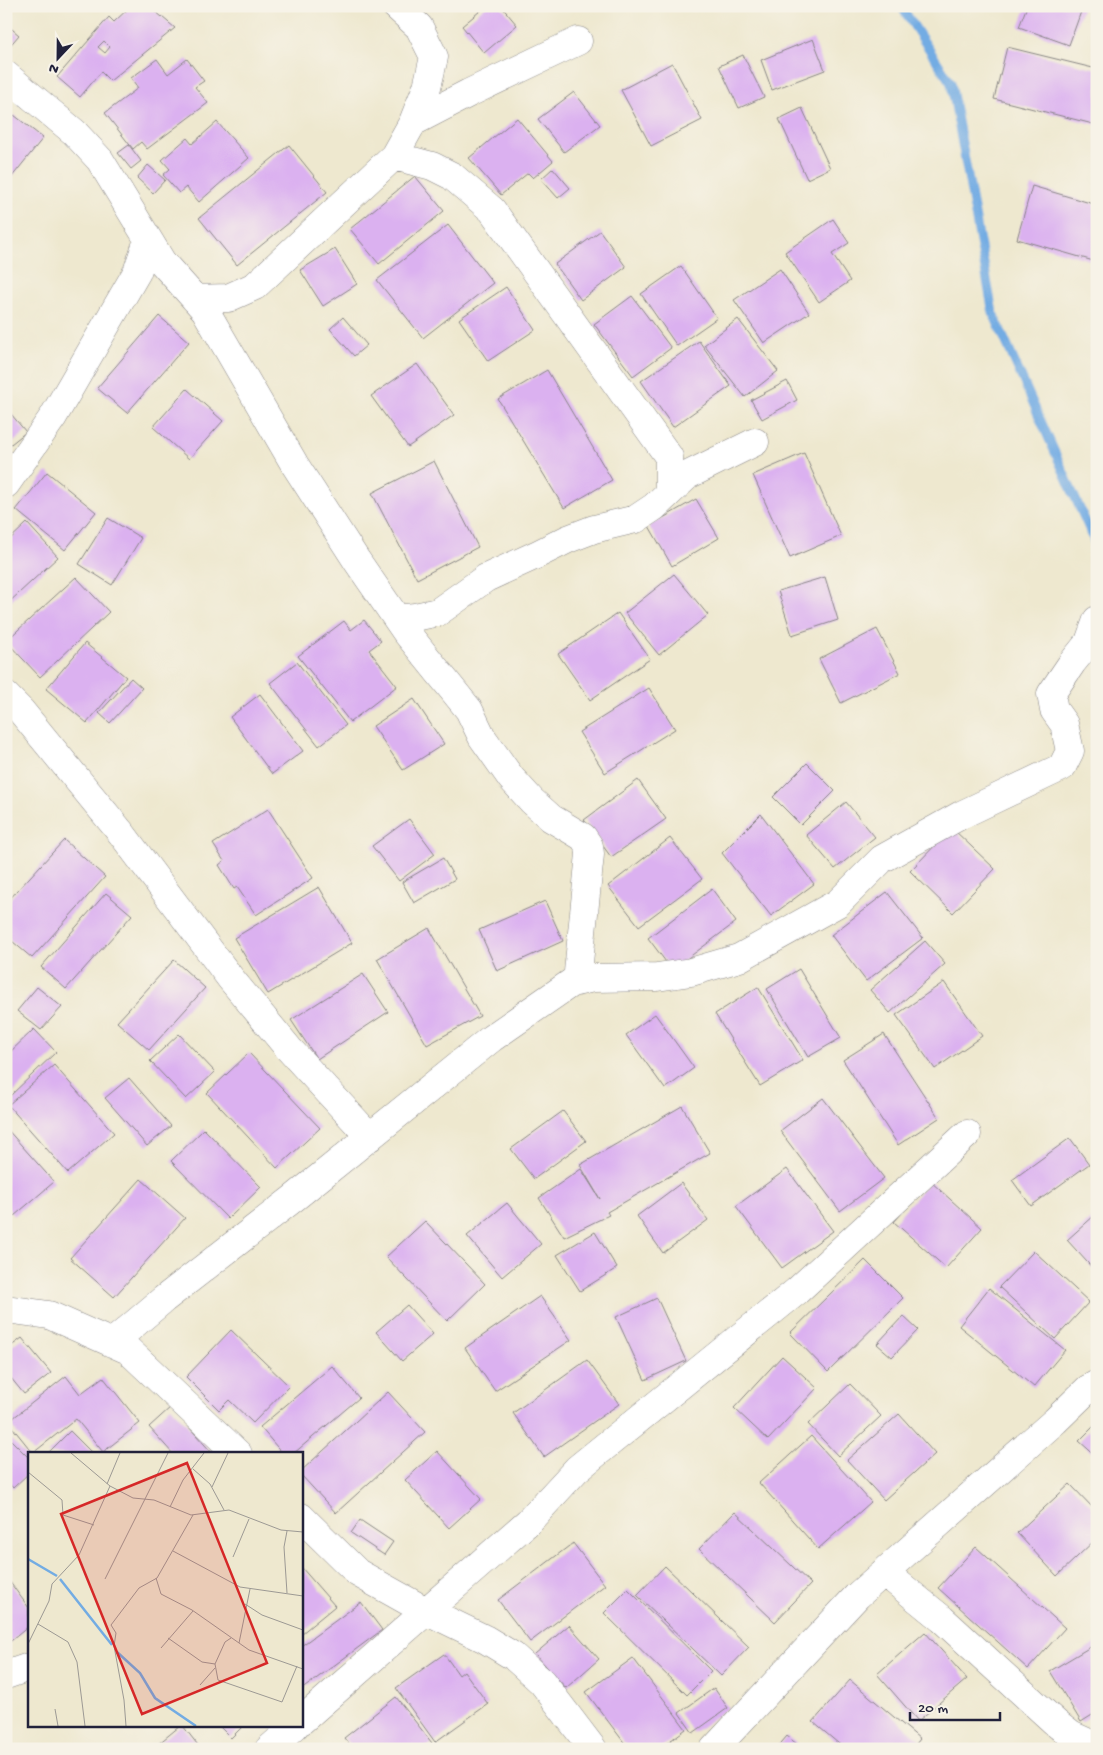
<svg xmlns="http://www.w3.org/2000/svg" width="1103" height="1755" font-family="'Gochi Hand',sans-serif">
<rect width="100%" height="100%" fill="#f7f3e8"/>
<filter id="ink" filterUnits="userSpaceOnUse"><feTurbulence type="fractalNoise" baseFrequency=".02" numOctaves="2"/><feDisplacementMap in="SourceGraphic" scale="10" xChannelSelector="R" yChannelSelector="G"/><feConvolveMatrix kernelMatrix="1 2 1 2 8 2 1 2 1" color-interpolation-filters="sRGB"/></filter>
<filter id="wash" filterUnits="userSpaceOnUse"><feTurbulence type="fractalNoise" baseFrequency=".0096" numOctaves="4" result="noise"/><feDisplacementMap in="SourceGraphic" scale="20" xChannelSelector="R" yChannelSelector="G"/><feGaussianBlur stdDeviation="1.12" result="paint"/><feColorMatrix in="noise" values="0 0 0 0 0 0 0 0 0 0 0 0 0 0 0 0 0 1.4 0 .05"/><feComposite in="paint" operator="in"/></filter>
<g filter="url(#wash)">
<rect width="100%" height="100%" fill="#eee8cf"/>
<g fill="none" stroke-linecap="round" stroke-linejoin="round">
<path stroke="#73ace3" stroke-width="9" d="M901,6L951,83L993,313L1093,538L1097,551"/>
</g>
<g id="blocks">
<path fill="#dbb1f0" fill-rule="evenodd" d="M131,6H149L175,28L110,81L101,72L80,97L57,77L109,17L114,22ZM104,41L110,47L105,53L98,47Z
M486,6H501L517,25L484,53L462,26Z
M1027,6H1083L1069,45L1019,27Z
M6,24L19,35L7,49L6,48Z
M813,39L825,70L772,90L761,60Z
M1007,47L1097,69V125L994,99Z
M743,55L764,97L739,108L719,66Z
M157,59L168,74L187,59L204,81L195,87L208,103L147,149L141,142L133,149L105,113L138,88L131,78Z
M672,63L702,120L651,146L621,90Z
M574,92L600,125L564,152L538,119Z
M802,108L830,168L807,179L779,119Z
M14,115L43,138L11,178L6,174V124Z
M517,118L553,161L533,178L528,173L501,195L469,158Z
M217,122L249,158L199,202L186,187L179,193L163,175L170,169L162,160L187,138L192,144Z
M129,145L141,161L131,169L118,153Z
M289,145L327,192L237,265L199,218Z
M148,165L165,180L153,193L137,178Z
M553,168L570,188L558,198L541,179Z
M415,176L444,211L379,264L350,229Z
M1032,186L1097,205V262L1017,239Z
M833,219L849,243L832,254L850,281L819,302L785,252Z
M448,225L493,283L423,338L377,280Z
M600,231L626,267L581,300L555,264Z
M335,249L357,284L323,306L300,270Z
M681,266L717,318L677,346L641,294Z
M780,269L809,313L764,343L734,300Z
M506,287L535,330L488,361L459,319Z
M632,296L671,348L633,376L594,324Z
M159,316L189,342L127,413L97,388Z
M343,317L367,345L354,356L330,329Z
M738,319L778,371L745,397L704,345Z
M699,341L731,386L673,427L641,381Z
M417,364L454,415L408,447L371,396Z
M547,370L612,480L564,508L498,399Z
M787,381L797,400L762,419L751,400Z
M187,389L223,421L189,459L153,427Z
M6,408L26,432L6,448Z
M804,453L841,536L790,558L753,475Z
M434,461L478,547L417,579L372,493Z
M47,472L96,512L65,550L16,510Z
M696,499L719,538L672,566L649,526Z
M108,518L141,538L112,585L79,564Z
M27,523L58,557L6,605V543Z
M674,574L708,615L659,655L625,613Z
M76,577L109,612L40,677L6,641Z
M825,577L838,620L792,635L778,591Z
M618,613L650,659L590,700L558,654Z
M364,620L381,641L369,650L397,686L350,722L298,656L344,621L351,630Z
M877,629L900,673L841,703L819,659Z
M85,643L126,677L87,723L46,689Z
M297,662L346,725L319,746L270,683Z
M131,678L142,688L110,723L99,713Z
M649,688L675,729L605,773L579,732Z
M260,694L303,751L272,774L230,717Z
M414,699L444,744L403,770L373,726Z
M807,763L835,791L801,825L773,797Z
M638,780L666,819L611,857L584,820Z
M846,802L875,837L835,869L806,835Z
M268,809L313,878L256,915L237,887L234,889L219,865L224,861L213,844Z
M761,814L814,884L771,916L722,853Z
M409,819L435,854L399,881L372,846Z
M952,828L995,869L953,913L910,871Z
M670,838L702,879L639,926L608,886Z
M64,840L105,877L32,958L6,936V903Z
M443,858L455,879L414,903L402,882Z
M319,887L352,943L268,994L234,938Z
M712,889L736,922L672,970L648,938Z
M887,892L923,938L866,981L831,935Z
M106,893L132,915L66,989L41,967Z
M545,901L563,941L497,971L479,930Z
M429,928L480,1016L427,1045L377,959Z
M925,941L945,964L890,1013L870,990Z
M174,960L205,988L149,1050L117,1022Z
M799,969L841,1038L808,1057L767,989Z
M363,974L388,1012L317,1059L291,1020Z
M944,982L982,1036L935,1069L896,1015Z
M37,987L62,1007L41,1030L17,1011Z
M758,987L803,1060L760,1086L715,1014Z
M655,1014L694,1068L665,1089L626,1035Z
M34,1029L56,1052L10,1096L6,1092V1056Z
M179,1034L215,1072L186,1099L150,1061Z
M884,1034L939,1118L898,1145L843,1060Z
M249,1053L320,1128L277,1168L207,1093Z
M54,1065L114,1133L68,1173L8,1105Z
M129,1078L171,1126L147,1146L105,1098Z
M823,1098L884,1178L840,1211L780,1131Z
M682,1106L710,1153L607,1212L609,1215L564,1237L539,1198L581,1169L600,1199L580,1165Z
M563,1111L586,1141L534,1179L511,1149Z
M6,1128L54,1182L14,1216L6,1206Z
M204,1129L261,1187L228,1219L171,1161Z
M1070,1138L1089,1164L1031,1206L1012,1180Z
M787,1169L833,1231L782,1268L736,1206Z
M141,1179L185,1218L114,1297L70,1258Z
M930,1181L982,1228L946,1268L894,1222Z
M681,1183L708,1220L663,1253L637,1216Z
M507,1203L541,1244L502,1277L467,1236Z
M1095,1215L1097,1217V1273L1067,1240Z
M425,1221L485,1284L447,1321L386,1257Z
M595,1232L617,1268L580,1291L557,1255Z
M1034,1251L1089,1302L1055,1339L999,1287Z
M865,1260L903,1298L828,1372L790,1333Z
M989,1288L1065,1350L1034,1387L959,1326Z
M540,1296L571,1340L495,1391L465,1348Z
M657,1298L686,1361L645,1380L616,1317Z
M407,1305L433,1334L402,1361L376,1332Z
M903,1316L918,1330L892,1357L877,1344Z
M231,1330L289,1386L253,1423L229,1400L219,1410L186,1377Z
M22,1338L51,1373L24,1394L6,1372V1350Z
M782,1356L817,1388L768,1440L734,1408Z
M587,1360L619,1404L544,1457L513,1413Z
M332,1366L359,1398L293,1454H283L260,1427Z
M66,1376L80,1394L103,1377L140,1423L103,1452L76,1419L33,1453L8,1422Z
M850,1384L881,1416L838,1456L808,1424Z
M388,1392L425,1432L336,1513L301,1475V1471Z
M171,1407L213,1454H173L149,1427Z
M899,1414L935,1454L884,1500L847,1460Z
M1097,1423V1457L1079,1441Z
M70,1431L93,1454H47Z
M6,1435L29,1458V1473L13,1488L6,1480Z
M811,1436L871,1502L818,1549L759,1483Z
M437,1451L481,1499L449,1528L405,1480Z
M1070,1484L1097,1512V1538L1057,1576L1017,1533Z
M735,1512L811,1584L775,1622L699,1549Z
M360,1520L393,1542L384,1555L351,1533Z
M573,1543L605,1585L530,1642L498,1600Z
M976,1547L1065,1628L1028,1669L938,1588Z
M665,1566L749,1647L721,1676L637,1595Z
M301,1567L335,1606L301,1634Z
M6,1577L29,1608V1626L6,1645Z
M628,1589L711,1671L687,1695L604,1613Z
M361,1602L382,1630L301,1690V1646Z
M569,1625L599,1659L566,1688L535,1654Z
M925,1632L967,1679L918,1721L877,1674Z
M1097,1643V1712L1081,1722L1050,1671Z
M444,1654L459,1675L464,1671L488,1704L435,1742L396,1688Z
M633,1658L686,1729L659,1749H629L586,1692Z
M850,1680L920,1739L912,1749H845L813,1722Z
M714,1688L728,1708L693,1733L679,1713Z
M396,1697L432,1743L425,1749H353L344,1738Z
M180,1726H183L201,1749H152Z
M219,1726H243L231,1738Z
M787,1736L803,1749H776Z"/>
</g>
</g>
<g filter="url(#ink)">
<use href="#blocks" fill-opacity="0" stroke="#888585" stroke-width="1"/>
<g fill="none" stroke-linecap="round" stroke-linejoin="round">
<g stroke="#888585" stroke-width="29">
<path id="minor" d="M6,75L74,132L100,160L162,262L205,310L295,465L357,561L406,632L469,710L482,737L511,778L532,801L551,818L583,837L589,846L590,854L577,982
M413,122L469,93L578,41
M394,156L432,166L452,176L492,210L669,457V492
M195,299L228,298L255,286L394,156L413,122L427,87L434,57L419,27L396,6
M6,484L53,417L137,272L148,240
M398,619L415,617L438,612L486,578L536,555L568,539L594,529L636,519L654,507L688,475L755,442
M6,696L21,711L122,834L231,979L289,1049L370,1137
M6,1309L49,1315L128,1350L238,1454
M112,1343L164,1299L294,1198L492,1038L571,983L593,978L657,977L691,972L739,958L838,903L882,859L961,815L1062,767L1070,751L1064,724L1054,710L1051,694L1072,663L1089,642L1097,620
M301,1517L358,1573L415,1605L485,1639L513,1656L542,1682L593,1749
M884,1572L942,1619L1057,1724L1071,1735L1091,1744L1093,1749
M6,1675L29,1667
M301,1721L528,1522L577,1469L797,1291L967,1134
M269,1749L295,1726
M714,1749L857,1596L1055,1421L1088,1389L1097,1384"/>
</g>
<use href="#minor" stroke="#fff" stroke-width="28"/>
</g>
</g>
<g transform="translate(28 1452)">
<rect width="275" height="275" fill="#eee8cf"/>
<path fill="none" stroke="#73ace3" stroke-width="2.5" d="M0,107L29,124M32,127L84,193M89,200L112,221L127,246L168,274"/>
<path fill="none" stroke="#9c9994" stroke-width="1" d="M43,1L82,34L105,46L126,48L163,63L201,58L253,78L275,80M165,17L182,32L196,58M0,20L34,48L35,63L66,73M79,32L92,1M184,35L200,1M142,55L155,28L176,1M259,79L256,95L259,141M145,99L212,135L275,144M205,105L221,67M128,126L133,142L164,158L221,198L275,217M77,127L140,1M217,152L234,163L275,178M10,172L40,190L49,210L57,274M140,186L174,210L187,212M203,186L197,190L187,212L190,228L254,250L269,214M211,191L222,137M0,192L21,149L24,132L51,103L82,34M133,196L165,159M172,233L187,216M27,257L30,274M98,274L96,248L86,194L88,181L83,173L111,136L129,126L165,63"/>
<path fill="#d62828" fill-opacity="0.15" stroke="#d62828" stroke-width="2.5" d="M159,11L239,211L114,262L33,62Z"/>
<rect width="275" height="275" fill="none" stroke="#22223b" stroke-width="2.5"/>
</g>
<rect width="1103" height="1755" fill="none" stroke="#f7f3e8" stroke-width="25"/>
<g transform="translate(58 58) rotate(202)" stroke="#f7f3e8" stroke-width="4" paint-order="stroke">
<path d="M0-4L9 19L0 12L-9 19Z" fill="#22223b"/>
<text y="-8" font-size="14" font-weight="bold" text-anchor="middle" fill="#22223b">N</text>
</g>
<path d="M910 1712v8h90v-8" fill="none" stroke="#22223b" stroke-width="2.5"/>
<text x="918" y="1712" font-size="15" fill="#22223b" stroke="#f7f3e8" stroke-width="4" paint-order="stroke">20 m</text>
</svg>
